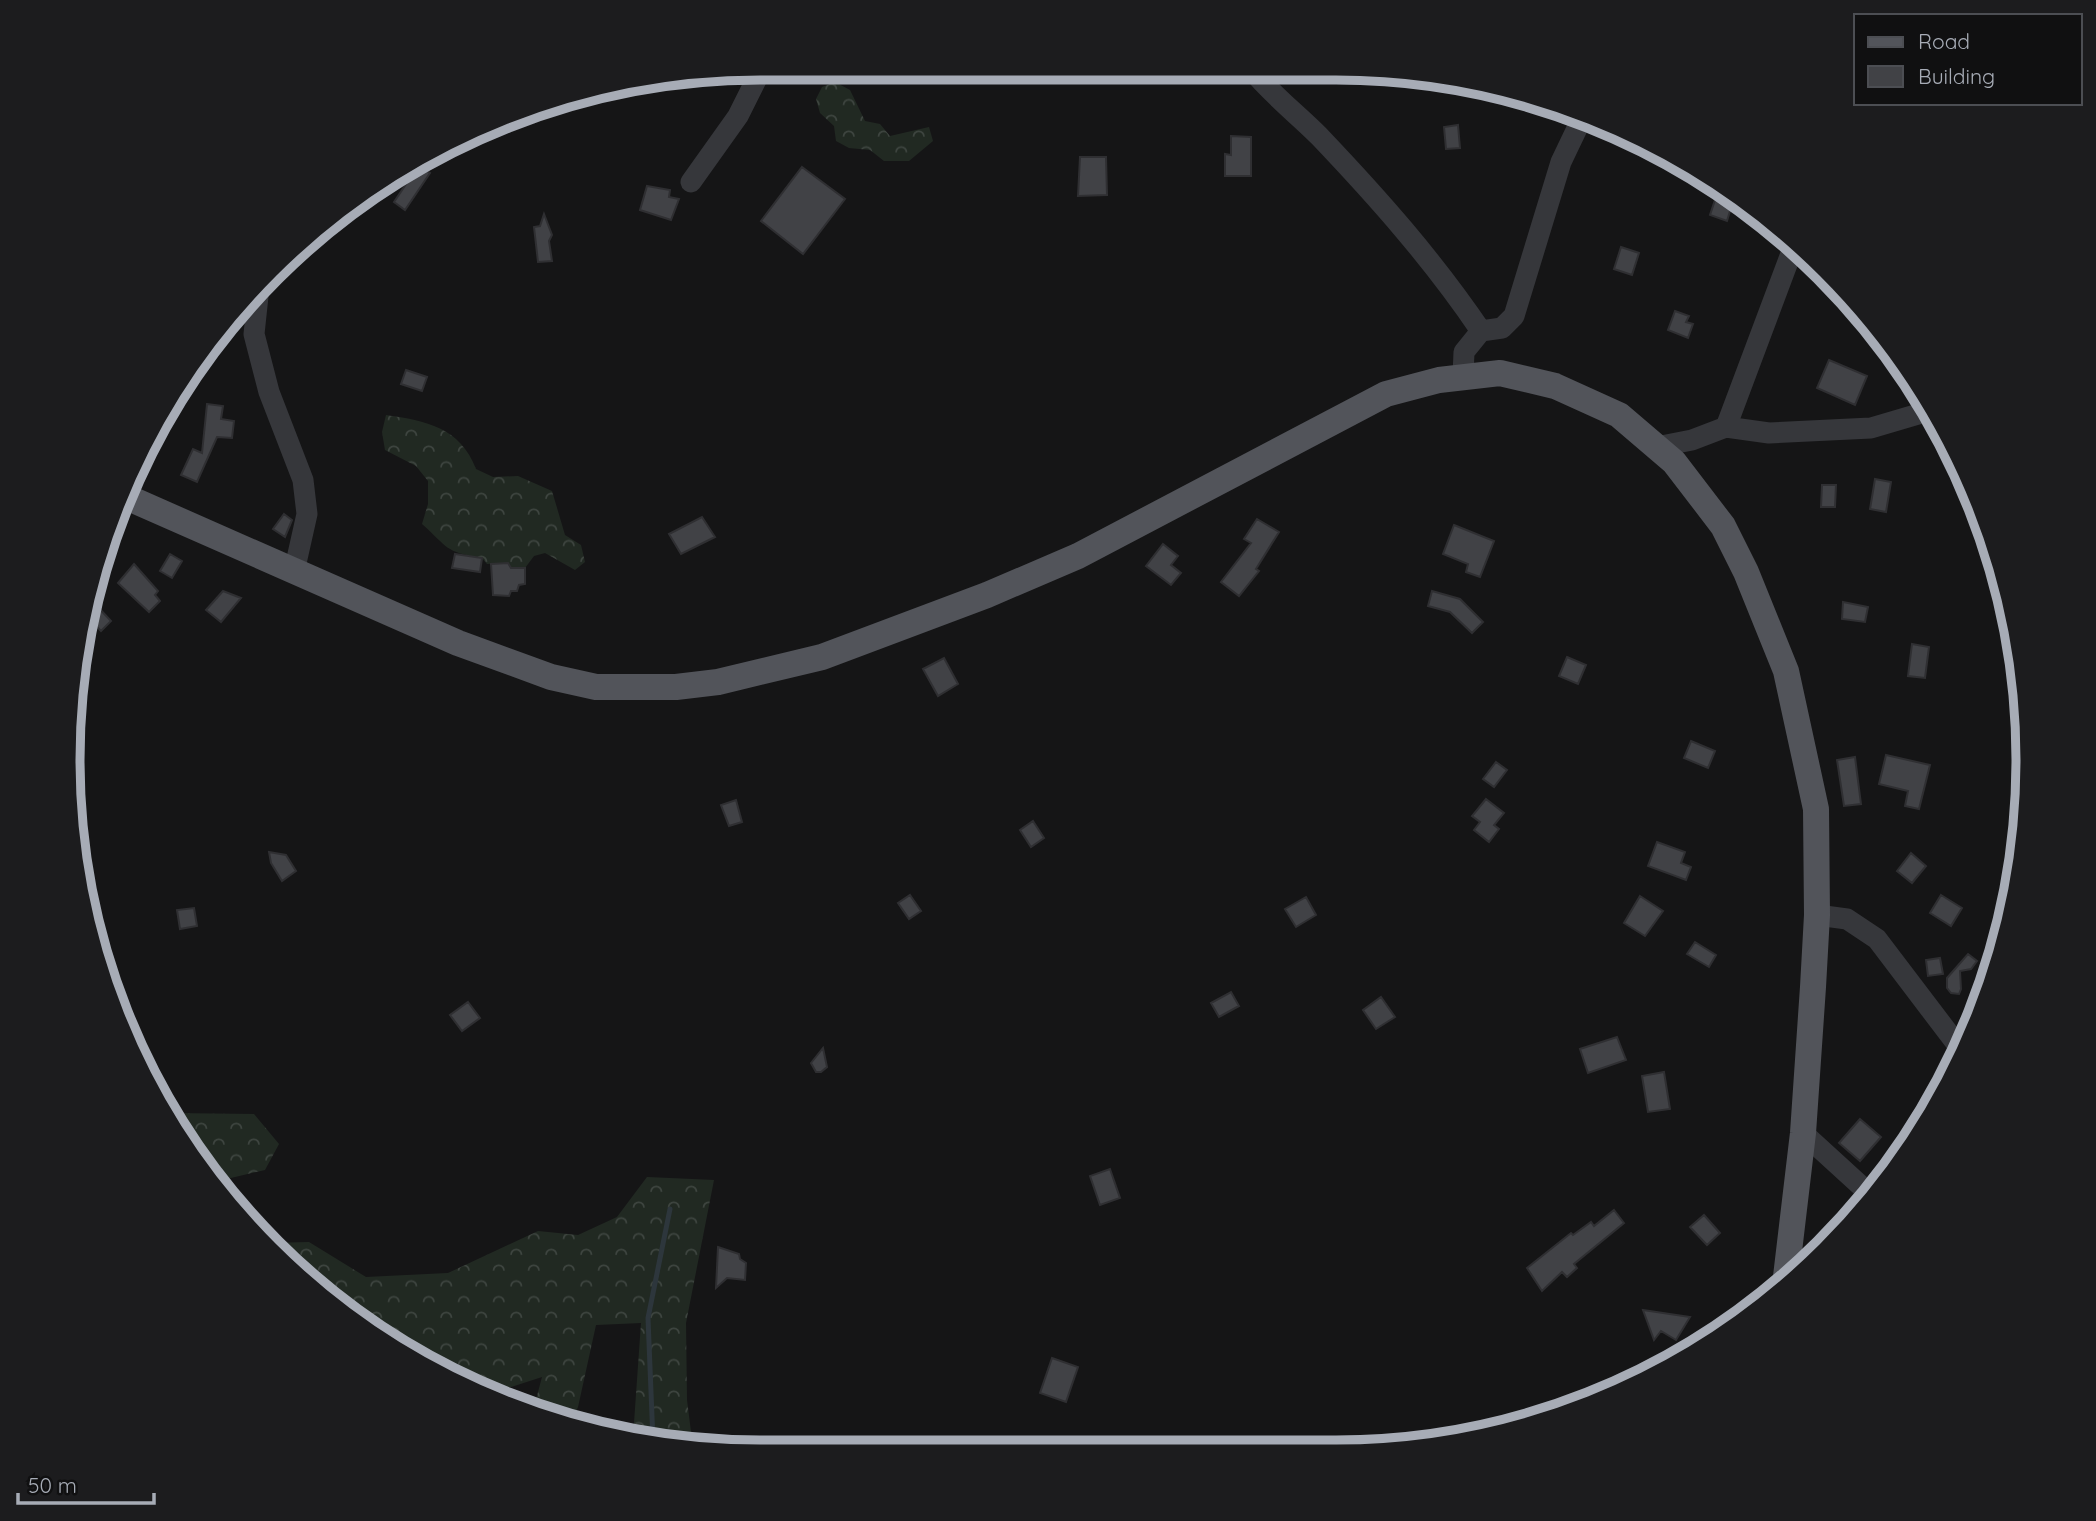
<svg xmlns="http://www.w3.org/2000/svg" width="2096" height="1521" font-family="Quicksand,sans-serif">
<defs>
<pattern id="forest-crowns" width="20" height="18" patternUnits="userSpaceOnUse" patternTransform="scale(1.75)"><rect width="20" height="18" fill="#212922"/><path d="M2 6a3 3 0 1 1 6 0M12 15a3 3 0 1 1 6 0" fill="none" stroke="#3e4540"/></pattern>
</defs>
<rect width="100%" height="100%" fill="#151516"/>
<path fill="url(#forest-crowns)" d="M835,82L850,90L865,121L880,124L890,136L929,127L933,141L909,161H884L870,150L849,148L836,141L834,126L820,113L816,99L822,87Z
M386,415C426,421 460,427 476,469L493,477L518,476L552,491L565,535L581,545L585,562L575,570L545,553L534,556L525,568H511L508,563L487,564L482,558C444,552 448,547 422,524L428,504V481L416,466L385,450L382,432Z
M168,1113L254,1114L279,1144L265,1170L214,1182L185,1145Z
M647,1177L714,1180L686,1323L687,1400L693,1448L639,1439L634,1423L641,1323L596,1325L578,1407L570,1425L533,1411L542,1377L489,1394L455,1382L339,1310L268,1243L309,1242L366,1277L448,1273L538,1231L578,1235L617,1217Z"/>
<g fill="none" stroke-linecap="round" stroke-linejoin="round">
<path stroke="#2d363c" stroke-width="5" d="M653,1441L648,1318L670,1209"/>
</g>
<path fill="#414246" stroke="#2f2f32" stroke-width="2" d="M1458,125L1460,148L1446,149L1444,127Z
M1231,136L1251,137V176H1225V154L1231,155Z
M1080,157H1106L1107,195L1078,196Z
M419,165L430,173L405,210L394,202Z
M802,167L845,199L803,254L761,221Z
M647,186L670,190L669,197L679,199L671,220L640,210Z
M1719,188L1734,198L1727,221L1710,215Z
M544,214L552,235L549,241L552,261L538,262L534,227L540,226Z
M1621,247L1639,253L1632,275L1614,269Z
M1675,311L1689,316L1686,322L1693,324L1688,338L1668,330Z
M1829,360L1867,376L1855,405L1817,388Z
M406,370L427,377L422,391L401,384Z
M207,404L223,406L221,419L234,421L232,438L217,437L197,482L181,475L193,449L202,453Z
M1875,479L1891,482L1886,512L1870,509Z
M1822,485H1836L1835,507H1821Z
M284,514L292,520L285,537L273,529Z
M702,517L715,537L681,554L669,534Z
M1257,519L1279,532L1256,569L1259,571L1239,596L1221,582L1251,543L1244,539Z
M1454,525L1494,541L1480,577L1466,572L1468,564L1443,554Z
M1163,544L1178,556L1171,565L1181,573L1171,585L1146,566Z
M170,554L182,561L172,578L160,571Z
M455,554L482,558L480,572L452,568Z
M508,563L511,568H525V584L519,585L517,591H511L509,596L493,595L491,564Z
M134,564L158,591L155,595L160,601L149,612L118,583Z
M223,591L241,598L221,622L206,610Z
M1432,591L1460,599L1483,622L1472,633L1450,612L1428,606Z
M1843,602L1868,607L1865,622L1842,619Z
M96,605L111,621L101,631L86,615Z
M1912,644L1929,647L1925,678L1908,676Z
M1567,657L1586,665L1578,684L1559,676Z
M944,658L958,684L938,696L923,669Z
M1691,741L1715,751L1708,768L1684,758Z
M1886,755L1930,765L1919,809L1905,806L1908,791L1879,784Z
M1855,757L1861,804L1844,806L1837,760Z
M1496,762L1507,770L1494,787L1483,779Z
M1486,799L1504,813L1494,825L1499,829L1489,842L1474,830L1480,822L1472,816Z
M736,800L742,822L729,826L721,805Z
M1033,821L1044,838L1031,847L1020,830Z
M1657,842L1685,852L1681,863L1691,867L1686,880L1648,866Z
M269,852L286,855L296,871L282,881L271,863Z
M1911,853L1926,866L1912,883L1897,871Z
M910,895L921,911L909,919L898,903Z
M1941,895L1962,908L1951,926L1930,913Z
M1640,896L1663,911L1645,936L1624,923Z
M1306,897L1316,915L1296,927L1285,909Z
M194,908L197,926L180,929L177,910Z
M1695,942L1716,955L1709,967L1687,954Z
M1968,954L1977,961L1971,969L1960,971L1961,989L1959,994L1951,993L1947,988V978Z
M1940,958L1943,974L1928,976L1926,960Z
M1231,992L1239,1006L1219,1017L1211,1003Z
M1381,997L1395,1017L1376,1029L1363,1010Z
M468,1002L480,1018L462,1031L450,1015Z
M1617,1037L1626,1060L1588,1073L1580,1049Z
M823,1048L827,1067L821,1072H816L811,1063Z
M1664,1072L1670,1109L1648,1112L1642,1076Z
M1860,1119L1881,1137L1860,1161L1839,1143Z
M1110,1169L1120,1198L1100,1205L1090,1176Z
M1614,1210L1624,1223L1574,1264L1577,1268L1567,1277L1562,1272L1542,1291L1527,1268L1571,1233L1573,1235L1591,1222L1594,1226Z
M1704,1215L1720,1233L1707,1245L1690,1227Z
M718,1247L739,1254L740,1259L746,1263L745,1280L727,1278L716,1288Z
M1643,1310L1690,1317L1676,1340L1661,1331L1654,1340Z
M1052,1358L1078,1367L1066,1402L1040,1393Z"/>
<g fill="none" stroke-linecap="round" stroke-linejoin="round">
<path stroke="#36373b" stroke-width="21" d="M1250,68C1271,94 1296,113 1319,136C1378,198 1433,260 1481,331L1464,352L1463,376
M691,182L738,116L758,76L757,69
M259,287L254,334L269,392L303,480L307,514L294,572
M1481,331L1502,328L1514,316L1561,162L1583,116
M1726,427L1795,243
M1656,447L1692,440L1726,427L1769,433L1871,428L1932,410
M1817,915L1847,919L1877,939L1962,1051
M1803,1133L1872,1196"/>
<path stroke="#52545a" stroke-width="26" d="M124,496L458,643L551,677L596,687H676L718,682L822,657L987,595L1078,556L1386,394L1439,380L1500,373L1555,386L1619,415L1674,462L1723,526L1746,572L1786,671L1816,809L1817,915L1813,987L1803,1133L1785,1285"/>
</g>
<path d="M0 0H2096V1521H0ZM760 80H1336A680 680 0 0 1 2016 760V760A680 680 0 0 1 1336 1440H760A680 680 0 0 1 80 760V760A680 680 0 0 1 760 80Z" fill="#1c1c1e" fill-rule="evenodd"/>
<path fill="none" stroke="#a7acb6" stroke-width="9" d="M760 80H1336A680 680 0 0 1 2016 760V760A680 680 0 0 1 1336 1440H760A680 680 0 0 1 80 760V760A680 680 0 0 1 760 80Z"/>
<rect x="1854" y="14" width="228" height="91" fill="#101011" stroke="#4c4e53" stroke-width="2"/>
<rect x="1868" y="37" width="35" height="10" fill="#52545a" stroke="#4c4e53" stroke-width="2"/>
<text x="1918" y="49" font-size="21" fill="#a7acb6">Road</text>
<rect x="1868" y="66" width="35" height="21" fill="#414246" stroke="#4c4e53" stroke-width="2"/>
<text x="1918" y="84" font-size="21" fill="#a7acb6">Building</text>
<path d="M18 1493v10h136v-10" fill="none" stroke="#a7acb6" stroke-width="3.5"/>
<text x="28" y="1493" font-size="21" fill="#a7acb6" stroke="#101011" stroke-width="5" paint-order="stroke">50 m</text>
</svg>
